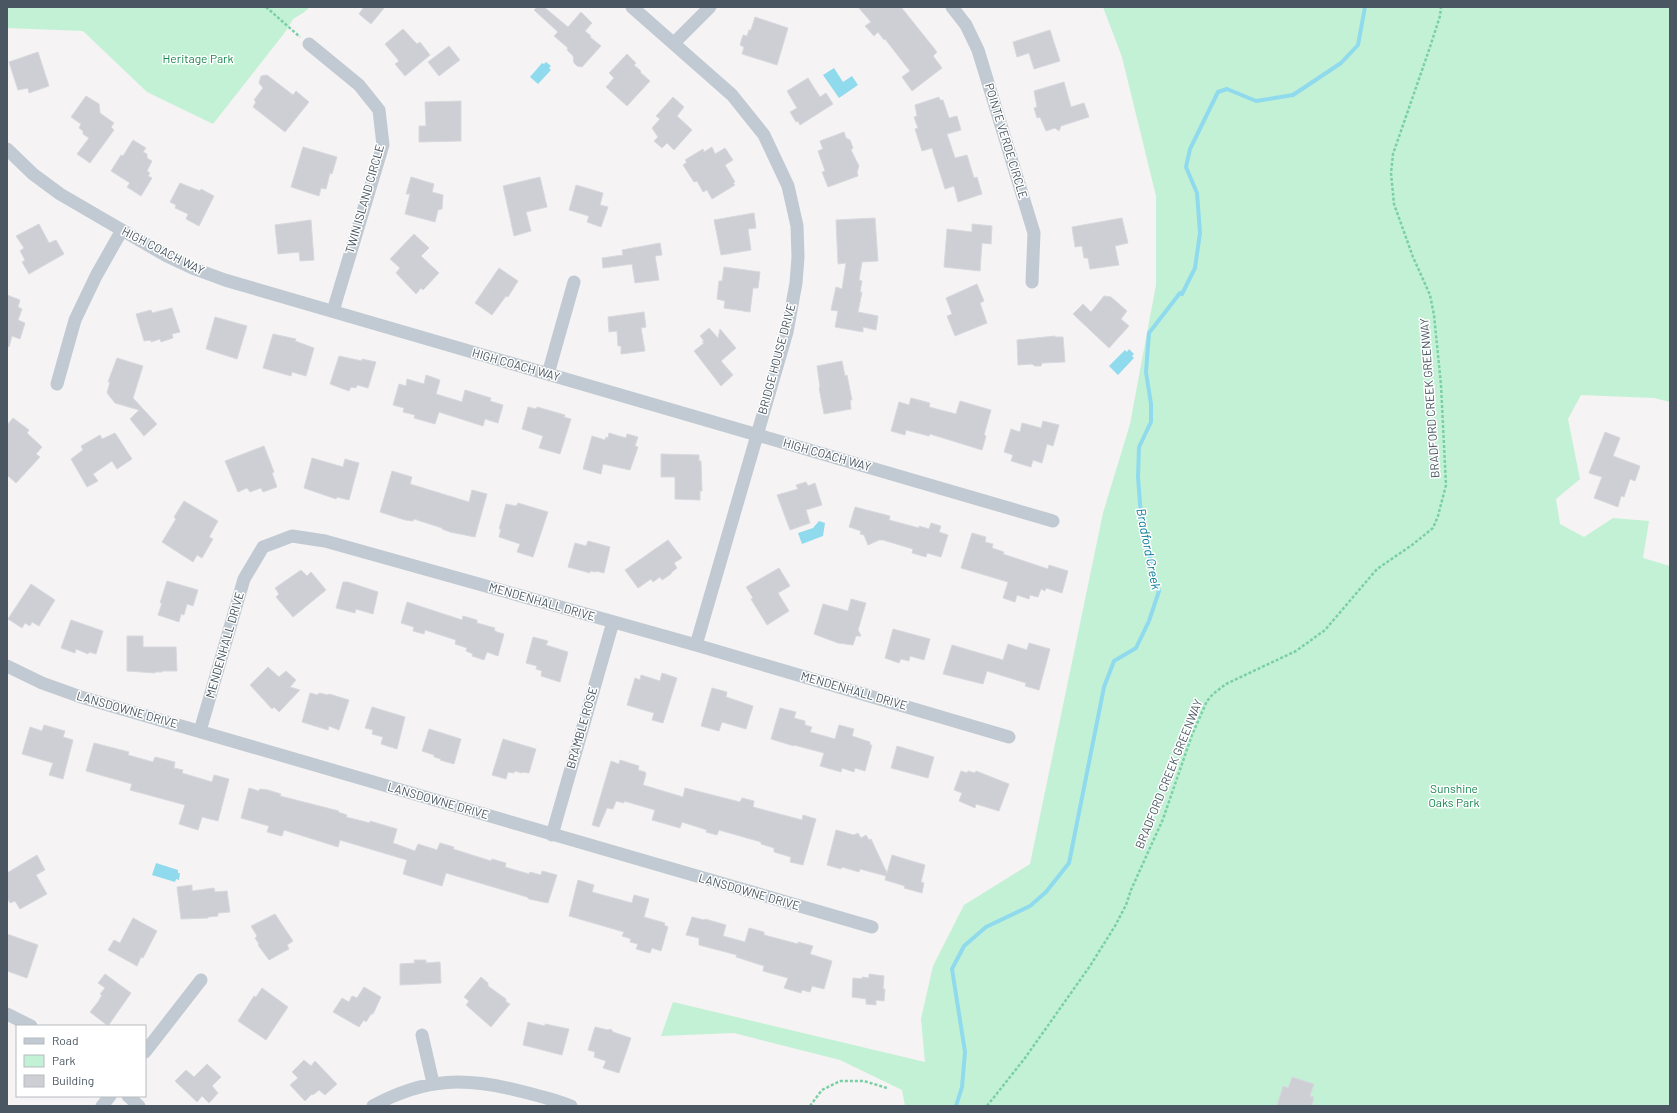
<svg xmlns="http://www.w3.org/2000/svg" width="1677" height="1113" font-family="Barlow,sans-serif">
<rect width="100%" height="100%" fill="#f5f3f3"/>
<path fill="#c3f1d5" d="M7,7H310L303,13L293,19L286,31L213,124L147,92L83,31L7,28Z
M1103,7H1670V402L1654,398L1581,395L1568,419L1580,479L1556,499L1560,524L1584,537L1613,518L1649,521L1643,558L1670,566V1106H905L902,1090L840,1060L734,1033L661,1036L673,1002L925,1062L921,1019L933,966L964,905L1030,864L1103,513L1130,424L1156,285V196L1122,57Z"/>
<path fill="#90daee" d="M546,62L551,66L549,68L551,70L538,84L530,77L542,63L544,64Z
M834,68L843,82L852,76L858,85L839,98L823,75Z
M1129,349L1134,354L1132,356L1134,358L1118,375L1109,366L1125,350L1127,352Z
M819,521L825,523L823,536L802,544L798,533L813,528Z
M156,863L178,870V873H180L179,880L176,879L175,882L152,875Z"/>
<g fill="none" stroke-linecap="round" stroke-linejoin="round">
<path stroke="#90daee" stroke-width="4" d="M956,1106L962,1087L965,1052L952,969L964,946L986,927L1030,906L1046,892L1069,863L1104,687L1114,661L1136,648L1149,621L1159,591L1153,571L1141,516L1138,477L1139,447L1151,422V404L1146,372L1149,333L1180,293L1182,294L1195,268L1200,233L1197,193L1186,167L1190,149L1218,92L1227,89L1256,101L1293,95L1341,63L1358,45L1365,7"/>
</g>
<path fill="#cdcfd5" stroke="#d7d9de" d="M364,7H385L371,24L359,14Z
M537,7H544L568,27L581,12L592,23L585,31L591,36L590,37L601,46L582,67L577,66L574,63L573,56L567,50L568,48L554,36L558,32L534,10Z
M858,7H901L937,52L933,56L942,68L912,91L902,77L910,71L885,39L884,40L878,32L874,36L865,26L871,22Z
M755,17L788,28L777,65L742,54L744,47L740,45L743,35L747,36L749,30H751Z
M403,29L417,44L420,42L430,55L405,76L395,64L399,61L385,44Z
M1050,30L1060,61L1034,69L1029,53L1017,57L1013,42Z
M449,46L460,60L439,76L428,62Z
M38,52L49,86L29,93L28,88L18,90L9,62Z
M627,54L636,63L634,65L641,71L640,72L650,81L627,106L606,87L614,78L609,73Z
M267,75L293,95L296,91L309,102L285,132L253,107L256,102L254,100L263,88L259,83L261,76Z
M808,78L820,97L826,93L833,104L800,125L798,121L796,122L790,112L797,108L787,91Z
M1064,82L1071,107L1084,103L1089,117L1061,126L1059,131L1055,128L1046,131L1040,117L1037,118L1034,108L1037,107L1034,91Z
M86,96L99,104L100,113L114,123L111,127L114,130L90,163L77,154L89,138L83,134V131L79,128L81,124L71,117Z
M673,97L684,107L677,116L692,130L674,150L667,143L662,148L654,141L658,137L652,128L660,119L656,116Z
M939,97L940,100H943L949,118L957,116L961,130L947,134L955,158L967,155L974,178L977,177L982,194L958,202L954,186L945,189L932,148L922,151L915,129L918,128L914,117L917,116L915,105Z
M461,101V141L419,142V126H426L425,102Z
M844,132L846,138L850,140L853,148L851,150L859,166L857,172L858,176L828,187L822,172L825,171L818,151L823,149L820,141Z
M133,140L146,148L143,152L147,154V158L152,161L147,171L150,173L148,176L152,178L141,196L127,187L130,183L111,171L121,155L123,156Z
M303,147L337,157L332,174L330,173L326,189L321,188L319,196L291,187Z
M712,147L715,154L725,148L733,160L725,165L735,182L733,183L735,185L712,199L707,190L703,192L697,181L694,182L683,165L687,162L685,160L703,149L704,152Z
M411,177L434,184L432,192L443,195L442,209L438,210L435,222L405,214L410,194H406Z
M540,177L547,207L526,212L531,231L514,236L503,186Z
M180,183L200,191L201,189L214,196L199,226L186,219L188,214L175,208L176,205L170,202Z
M576,185L603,193L600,205L608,207L601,227L587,222L589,216L569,210Z
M754,213L756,228L748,229L751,250L721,255L714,220Z
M875,218L878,261L862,262L859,280L862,281L860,292H862L858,312L878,316L876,330L863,327V332L835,327L838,311L831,310L836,287L842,289L846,263L838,264L836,220Z
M1122,218L1128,243L1115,246L1119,265L1090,269L1088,258H1084L1082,246L1075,247L1072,227Z
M311,220L314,260L300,261L299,252L278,254L275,225Z
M39,224L49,243L56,240L64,254L29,274L22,262L25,260L20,251L24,248L16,236Z
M972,224L992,226L991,244L982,243L980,271L944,267L947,229L972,232Z
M414,234L429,248L421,256L439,273L423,290L421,288L416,294L396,273L400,268L390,259Z
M660,243L662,255L655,256L659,280L635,283L632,264L603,268L602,258L623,255L622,250Z
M724,267L760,272L758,288H753L750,312L724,308L725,301L717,299L719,281H722Z
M499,268L518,281L508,297L506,296L492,315L475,303Z
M977,284L984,301L980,303L987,323L955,336L947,316L952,314L946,298Z
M7,295L20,300L18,307L22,309L18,320L25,323L20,339L12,336L9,347L7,346Z
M1104,296L1111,297L1127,311L1121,319L1129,326L1109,348L1073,314L1083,304L1091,312Z
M172,308L180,332L172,334L173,338L161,342L160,339L151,342V340L144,341L136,314L151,310L152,313Z
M644,312L646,327L641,328L645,351L621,354V346H618L617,331L609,332L608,317Z
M215,317L247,326L237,359L206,349Z
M709,328L718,338L720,329L736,348L721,361L733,375L721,386L694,351L704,343L702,342L704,341L700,336Z
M273,334L296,339L295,341L314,348L306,376L292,372L291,376L263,368Z
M1055,336V337H1063L1065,362L1042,363L1041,366H1035L1032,364L1018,365L1017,340Z
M339,356L362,361V359L376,362L368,388L357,385L356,388L351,387L349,391L330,384Z
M117,358L143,366L133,398L157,424L144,436L130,419L139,410L115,403L107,393L110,382H108Z
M842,361L845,376L847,375L852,400H850L851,409L824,414L819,388L820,387L817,366Z
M426,375L440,380L436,394L462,402L465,390L491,398L490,401L503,405L498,423L485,419L483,426L439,412L435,424L414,418L415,415L403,412L404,408L393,405L399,384L406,386L407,379L424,384Z
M911,398L930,403L929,407L956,414L960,401L991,410L984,435L986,436L982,450L930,434L929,436L906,430L905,435L891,431L899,402L909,405Z
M528,407L536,409L537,407L565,415L564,417L571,419L560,454L539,448L543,436L522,429Z
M13,418L29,430L27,433L42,447L36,454L40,457L16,483L7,475V425Z
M1043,421L1059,425L1053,446L1047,444L1042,463L1033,460L1031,467L1011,461L1013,455L1004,452L1011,429L1020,432L1022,423L1041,428Z
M1605,432L1620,438L1613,456L1640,466L1635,481L1630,479L1624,497L1621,496L1618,507L1594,498L1602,477L1589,473Z
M115,433L132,459L117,469L112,461L93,474L98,481L87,487L71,459L83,450L81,446L100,435L102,439Z
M609,433L626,438L627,434L638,437L635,446L638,447L630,470L603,464L601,474L583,469L592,436L605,440L606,437L608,438Z
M264,446L274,472L272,473L277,487L263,492L261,488L250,492L247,488L238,492L225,461Z
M661,454L699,455V461H701L702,491H700V500L675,499V477H661Z
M312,458L343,467L345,459L359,463L349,500L337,497L336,499L304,488Z
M392,471L412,477L410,484L469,502L472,490L487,494L475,537L450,532L442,529V528L414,519L413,521L405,520L380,512Z
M806,482L808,486L815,483L822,505L806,510L810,523L790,530L777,495L798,489L796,485Z
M184,501L218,521L209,537L213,539L202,558L197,555L193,562L162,542L176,519L174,517Z
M518,503L548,512L533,557L517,552L520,544L499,537L501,529H499L506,504L516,506Z
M855,507L890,516L889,520L919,528V526L929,529L931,523L941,526L939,532L948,535L941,557L927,553L926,557L912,553L913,549L883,540H879L868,545L864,535L860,534L861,531L849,527Z
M972,533L986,537L985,542L993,544L992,548L1004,552L1003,554L1048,569L1049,565L1068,571L1062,593L1046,588L1045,591L1041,589L1038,597L1030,595L1029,599L1017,595L1015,602L1003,598L1008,582L961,568Z
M668,540L682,558L674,563L677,568L671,573V574L662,580L660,577L653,582L651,579L638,588L625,570Z
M588,541L610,547L604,573L596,571V572L590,571V573L568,567L575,543L586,546Z
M779,568L790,586L778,593L789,611L767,625L751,599L753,598L746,587Z
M301,570L307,576L311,572L326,590L293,617L276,597L279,594L275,588Z
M167,581L198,590L193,606L187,604L184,615L181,614L179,622L158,615L162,603H160Z
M343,582H348L378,592L373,614L356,609L355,613L336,608Z
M31,584L55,600L39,626L32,622L30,626L25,623L22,628L8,619Z
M851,599L866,603L858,630L861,636H856L853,645L838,643L814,634L823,604L848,611Z
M407,602L462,620L463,616L477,620V623L495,628L494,630L497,632L504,634L498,656L487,652L484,660L472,656L473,654L466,651L467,648L455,644L456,640L425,630L424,634L413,631L414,627L401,623Z
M71,620L103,631L96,654L89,652L88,654L76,649L75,653L61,648Z
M893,629L930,639L924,660L910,656L909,661L901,659L899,663L885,658Z
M127,636H143V647H176L177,671H162V672H155V673L127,671Z
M533,637L548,641L546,645L568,652L560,682L541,676L542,671L536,669L537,666L526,663Z
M1029,643L1050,649L1039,690L1025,686L1026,683L987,671L983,684L943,674L952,645L1003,660L1008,644L1027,650Z
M268,667L279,677L286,671L296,680L290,687L300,690L279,712L274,707L272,709L250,685Z
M662,673L677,678L663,723L652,720L654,713L627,705L635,678L640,680L641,675L660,681Z
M712,688L727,692L726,697L753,706L746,729L722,722L719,731L701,726Z
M310,693L318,695L319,693L328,695L329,694L349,700L339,730L329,726L328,730L302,722Z
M372,707L405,717L397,749L381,744L383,737L372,734L373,730L365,728Z
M780,708L796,712L794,718L805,721V725L812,727L810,732L835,739L839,725L854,729L852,736L870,742V745H872L865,771L855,768L854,772L842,768L841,772L820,766L824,753L794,745V746L771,739Z
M44,725L65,731L63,737L73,740L63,779L49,775L53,763L22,754L30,727L42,731Z
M429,729L461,739L454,764L440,760L441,759L434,757V755L422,751Z
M503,739L536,749L529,773L522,772V773L515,771L514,773L508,772L506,779L492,775Z
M94,743L129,752L128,755L153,762L155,757L175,762L174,768L183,770L182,773L212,782L214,775L229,779L218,821L202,817L198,830L179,824L185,805L130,790L132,784L86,771Z
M897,746L934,757L928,778L891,768Z
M620,760L639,766L638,770L645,772L646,774L643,785L683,797L685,788L740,802L742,798L754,801L753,807L802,820L803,815L816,819L803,865L790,862L791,857L774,852V848L761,844V842L719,830L717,835L706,832L707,830L682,822L680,828L652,820L655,810L624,801V803L616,801L613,809L607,808L599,827L592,825L611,761L619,764Z
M961,771L967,773L968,771L975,773L976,771L1009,784L999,811L976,804L975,808L959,801L962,793L954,790Z
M249,788L259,791L260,789L268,790L281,794L280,796L339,811L338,812L347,815L346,817L370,823V821L397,829L393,843L415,851L418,844L437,850L440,843L454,847L453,849L491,861L492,859L506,863L505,867L529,874L530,872L541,875L542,871L557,875L548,903L529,899L527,897L446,873L442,886L403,874L407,860L340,840L338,847L284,830L282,836L267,832L269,826L241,818Z
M836,830L854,835L858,833L861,838L866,835L869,840L871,839L887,873L892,855L925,865L921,882L924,883L922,893L904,888L905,886L885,880L886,876L860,869L859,872L842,867L841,869L827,865Z
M37,855L45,870L36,875L47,894L20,909L15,901L10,903L7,898V873Z
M578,880L594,885L592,892L632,903L634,895L649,899L644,917L665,923L664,925L668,927L661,951L652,948L650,953L636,949L638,944L630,942L631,939L622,936L624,932L569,916Z
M192,885V891L214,888L215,892L227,891L230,912L218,913V916L208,917V918L181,919L177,887Z
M275,914L293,941L287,945L289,949L269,960L258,945L259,944L255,938L257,936L251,926Z
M692,917L704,920L705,919L726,925L723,936L745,942L749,928L764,932V935L798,944V942L813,946L810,954L832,961L824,989L812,986L810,992L802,990L801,993L784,988L788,978L763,971L764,966L736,957L737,955L699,945V938L686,935Z
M133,918L157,931L143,958L141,957L137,966L108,950L114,940L120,943Z
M7,934L38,945L27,978L7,971Z
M414,960H426V963L440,962L441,983L400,985V964L415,963Z
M105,974L131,993L108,1026L90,1012L98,1002L102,995L100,994L105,988L98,983Z
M869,974L884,976L883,989H885L884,1001L876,1000V1005L866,1004V999L852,997L853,978L862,979V977L869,978Z
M481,977L488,983V986L506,999V1002L510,1004L491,1027L466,1005L469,1001L464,997Z
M364,987L381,997L373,1014H371L366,1022L364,1020L359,1027L333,1012L342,998L349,1002L352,996L357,998Z
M262,988L288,1007L266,1040L238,1021L254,996L256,997Z
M528,1022L545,1026V1024L569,1029L562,1055L523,1045Z
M595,1027L608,1030L611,1029L613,1032L631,1038L619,1073L603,1068L606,1061L594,1057L595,1052L588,1050Z
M304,1060L311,1066L315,1061L337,1084L325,1095L319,1090L313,1095L312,1094L305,1101L290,1085L298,1078L292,1072Z
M207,1064L221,1077L212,1086L218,1093L209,1103L202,1096L197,1102L175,1081L186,1070L194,1077Z
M1292,1077L1314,1084L1310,1096L1314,1097L1312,1106H1277L1283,1086L1288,1088Z"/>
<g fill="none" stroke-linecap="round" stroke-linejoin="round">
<path stroke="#7ad0a6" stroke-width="2.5" stroke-dasharray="3 2" stroke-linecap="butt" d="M266,7L300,37
M810,1106L822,1090L840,1081H864L887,1088
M987,1106L1025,1058L1090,966L1115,926L1126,905L1131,890L1163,819L1192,735L1207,701L1213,694L1226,684L1296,651L1325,630L1377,569L1412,545L1433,528L1438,516L1446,485L1441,385L1434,315L1430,295L1413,257L1394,204L1391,173L1393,154L1429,50L1440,16L1441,7"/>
<path stroke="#c1cad2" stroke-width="13" d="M632,7L732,95L764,135L788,186L797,226L798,257L796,283L787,332L696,645
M952,7L966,25L978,50L1034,233L1032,282
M674,43L710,7
M309,44L359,85L379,110L383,145L333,311
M7,149L33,174L60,194L165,255L195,269L225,280L1053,521
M548,374L574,282
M57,384L75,320L96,276L122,230
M7,666L42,683L81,697L872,927
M200,731L244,579L263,547L292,536L325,541L696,645L1009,737
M552,835L613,622
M7,1014L31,1026
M422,1035L433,1083
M145,1052L201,980
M128,1096L139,1106
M102,1106L110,1096
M373,1106C426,1077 467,1077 524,1092C540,1096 556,1100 571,1106"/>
</g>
<g text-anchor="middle" stroke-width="3" stroke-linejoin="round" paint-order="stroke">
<g font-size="12" fill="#17864f" stroke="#fff">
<text x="198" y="63">Heritage Park</text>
<text x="1454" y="793">Sunshine<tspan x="1454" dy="14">Oaks Park</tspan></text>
</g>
<g font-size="12" fill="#4a5661" stroke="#fff">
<text transform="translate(1006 141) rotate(73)" y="4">POINTE VERDE CIRCLE</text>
<text transform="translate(365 199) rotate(-74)" y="4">TWIN ISLAND CIRCLE</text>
<text transform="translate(163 251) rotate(27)" y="4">HIGH COACH WAY</text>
<text transform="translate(777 359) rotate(-75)" y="4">BRIDGE HOUSE DRIVE</text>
<text transform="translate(516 365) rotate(16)" y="4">HIGH COACH WAY</text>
<text transform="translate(1430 398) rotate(-94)" y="4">BRADFORD CREEK GREENWAY</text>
<text transform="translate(827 455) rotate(16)" y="4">HIGH COACH WAY</text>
<text transform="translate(542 602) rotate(16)" y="4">MENDENHALL DRIVE</text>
<text transform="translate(225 645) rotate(-74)" y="4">MENDENHALL DRIVE</text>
<text transform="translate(854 691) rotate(16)" y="4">MENDENHALL DRIVE</text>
<text transform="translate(127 710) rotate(16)" y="4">LANSDOWNE DRIVE</text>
<text transform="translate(582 728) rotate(-74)" y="4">BRAMBLE ROSE</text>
<text transform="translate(1169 774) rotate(-68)" y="4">BRADFORD CREEK GREENWAY</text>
<text transform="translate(438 801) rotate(16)" y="4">LANSDOWNE DRIVE</text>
<text transform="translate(749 892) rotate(16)" y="4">LANSDOWNE DRIVE</text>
</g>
<g font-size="13" font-style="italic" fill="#0c7c9b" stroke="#fff">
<text transform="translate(1149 549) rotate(79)" y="5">Bradford Creek</text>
</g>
</g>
<rect width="1677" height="1113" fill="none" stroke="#4a5661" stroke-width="16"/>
<rect x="16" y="1025" width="130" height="72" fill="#ffffff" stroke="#b7bbc0"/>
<rect x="24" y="1038" width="20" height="6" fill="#c1cad2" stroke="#b7bbc0"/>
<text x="52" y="1045" font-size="12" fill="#4a5661">Road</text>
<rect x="24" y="1055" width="20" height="12" fill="#c3f1d5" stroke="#b7bbc0"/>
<text x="52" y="1065" font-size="12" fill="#4a5661">Park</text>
<rect x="24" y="1075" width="20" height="12" fill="#cdcfd5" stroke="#b7bbc0"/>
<text x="52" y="1085" font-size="12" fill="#4a5661">Building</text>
</svg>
